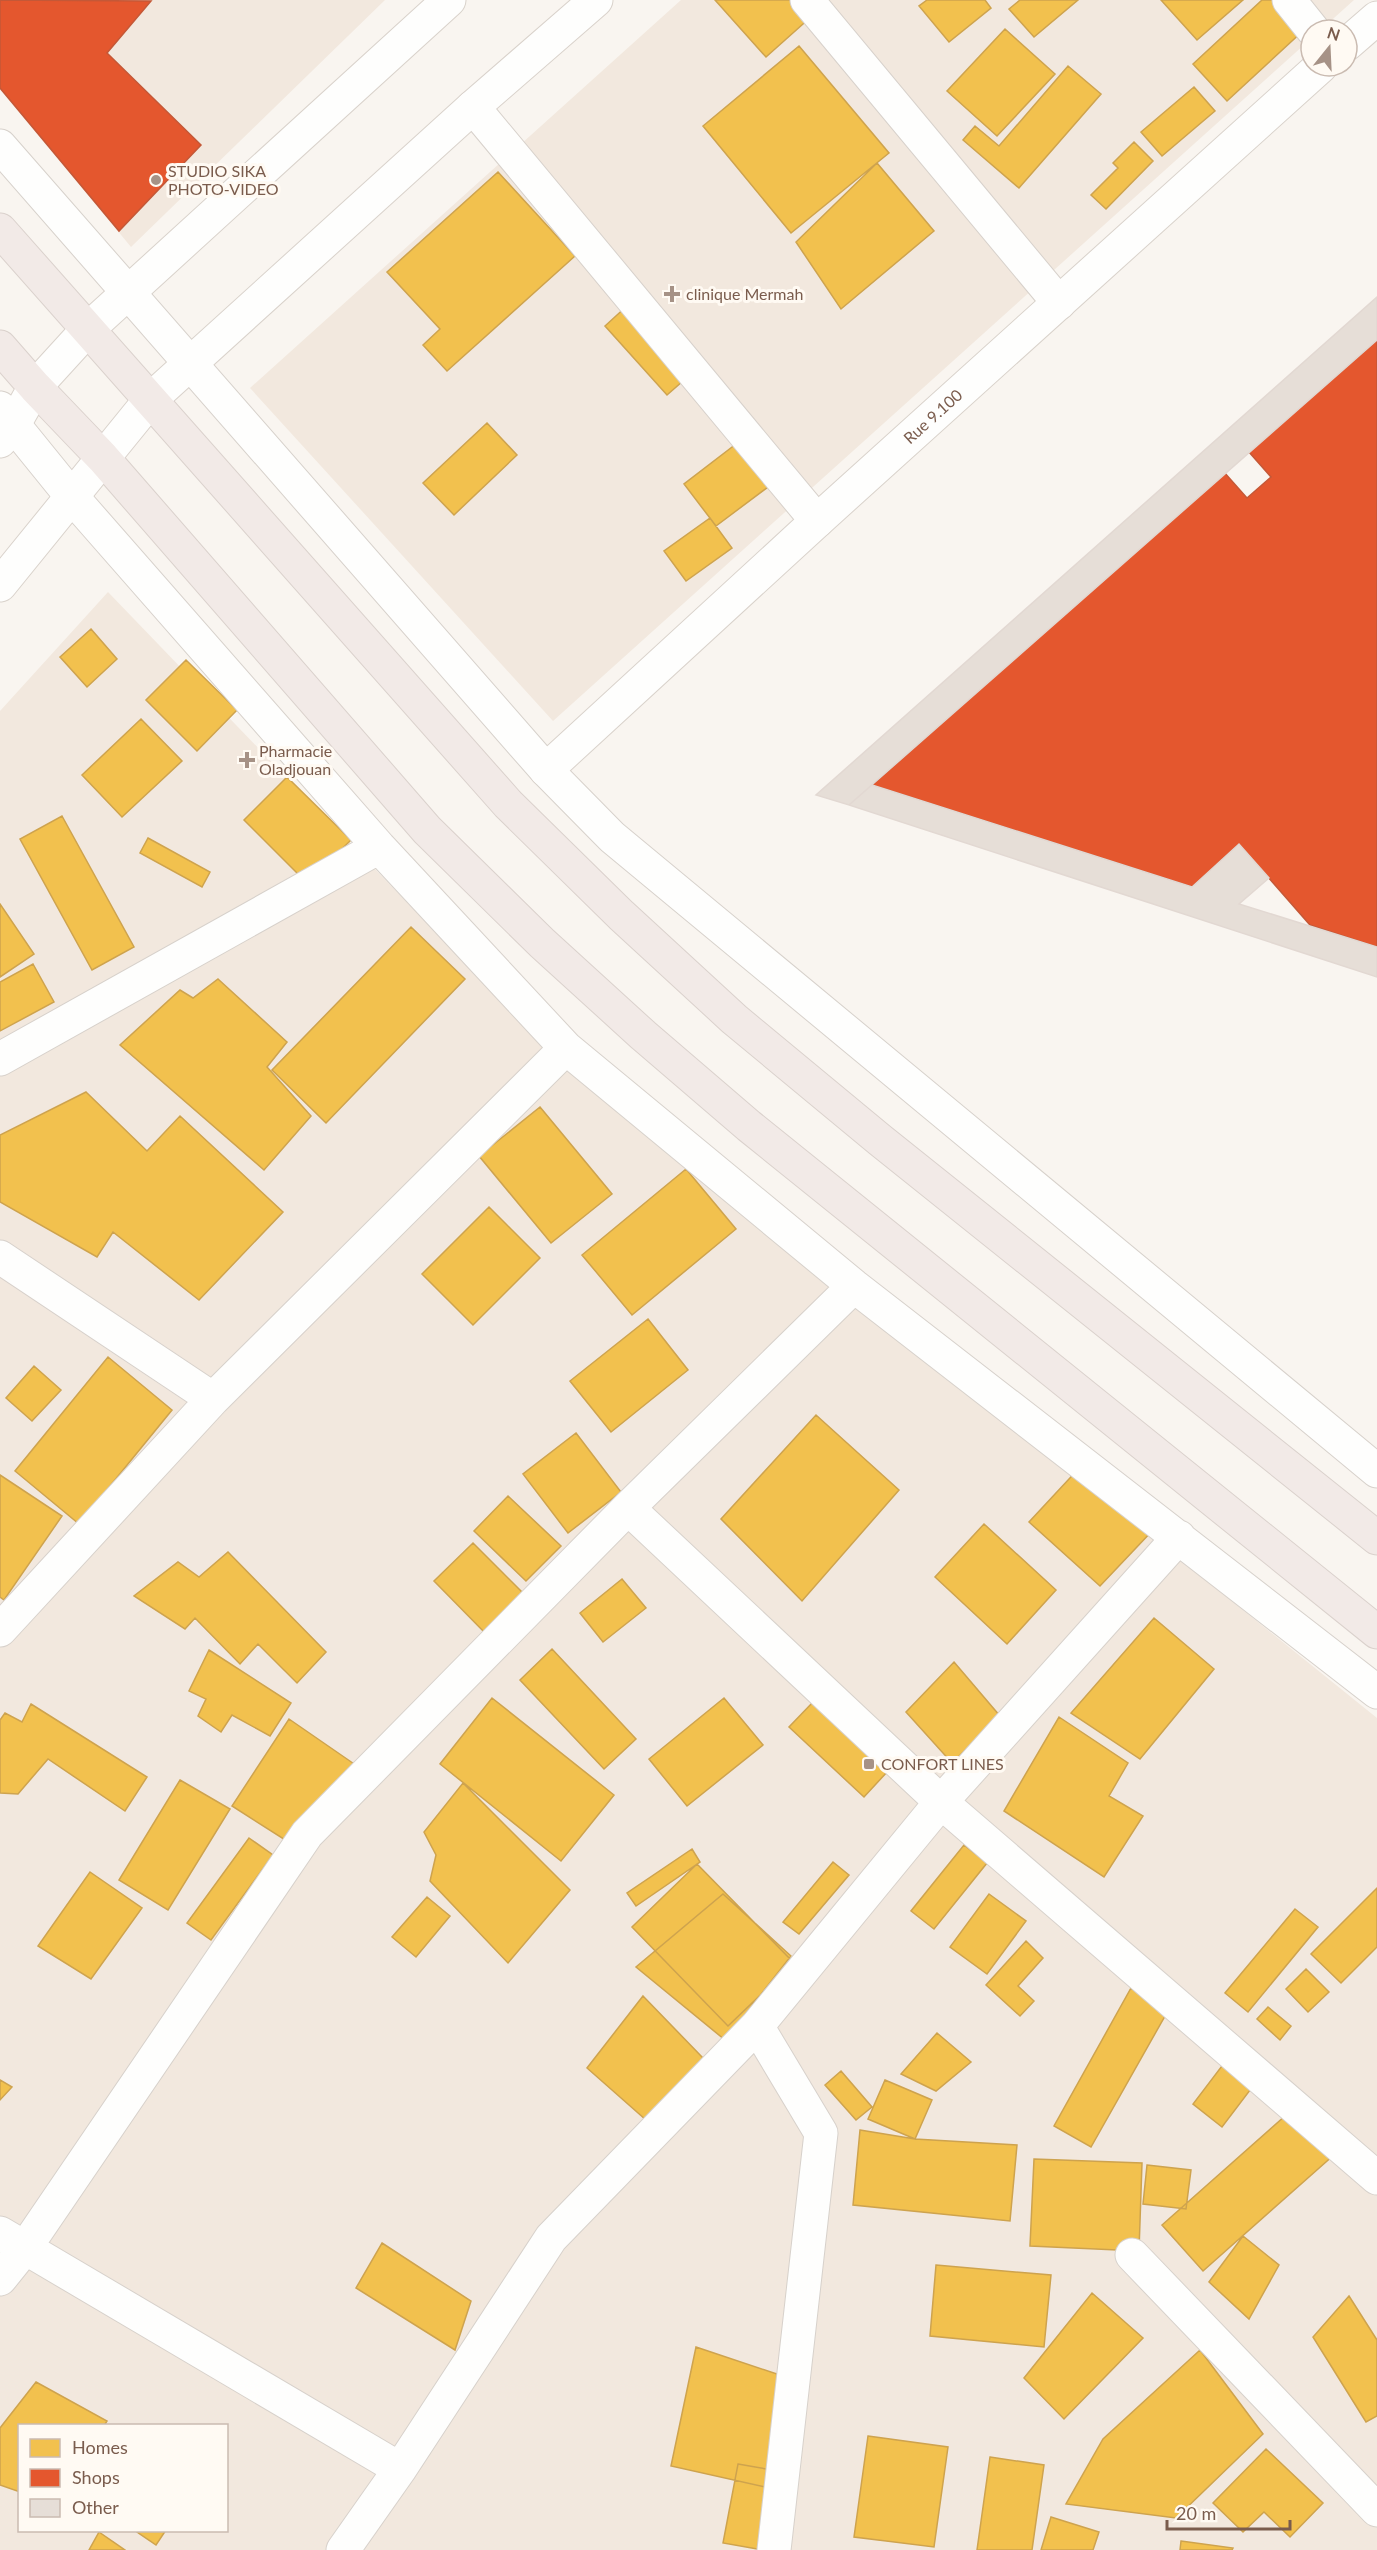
<svg xmlns="http://www.w3.org/2000/svg" width="1377" height="2550" font-family="Lato,sans-serif">
<rect width="100%" height="100%" fill="#f9f5f0"/>
<path fill="#f2e8de" fill-rule="evenodd" d="M0,0H385L131,247L0,88Z
M681,0H1354L553,721L250,388Z
M108,592L553,1054L1377,1718V2550H0V711ZM20,2426H226V2530H20Z"/>
<path fill="#f2c14e" stroke="#cea34e" stroke-width="1.5" d="M715,0H798L812,16L766,57Z
M927,0H985L991,8L949,42L919,6Z
M1020,0H1078L1034,37L1009,9Z
M1161,0H1243L1197,40Z
M1262,0H1278L1305,29L1227,101L1193,64Z
M1005,29L1055,74L997,136L947,91Z
M799,46L889,153L791,233L703,126Z
M1068,66L1101,94L1019,188L963,140L975,126L999,146Z
M1194,87L1215,111L1162,156L1141,132Z
M1134,142L1153,161L1106,209L1091,195L1118,168L1113,163Z
M877,163L934,231L841,309L796,242Z
M498,172L575,256L447,371L423,345L440,329L387,272Z
M629,304L691,374L667,395L605,326Z
M487,423L517,455L454,515L423,483Z
M736,444L768,487L716,526L684,484Z
M710,518L732,548L686,581L664,551Z
M91,629L117,659L87,687L60,657Z
M186,660L237,710L197,751L146,700Z
M141,719L182,761L122,817L82,775Z
M287,777L351,840L307,883L244,820Z
M62,816L134,947L92,970L20,839Z
M148,838L210,872L202,887L140,853Z
M0,904L34,954L0,977Z
M411,927L465,979L326,1123L272,1070Z
M33,964L54,1002L0,1031V982Z
M218,979L287,1042L267,1067L311,1116L264,1170L120,1045L180,990L193,998Z
M86,1092L147,1151L180,1116L283,1212L199,1300L113,1232L97,1257L0,1202V1135Z
M540,1107L612,1194L551,1243L479,1156Z
M686,1169L736,1229L632,1315L582,1255Z
M489,1207L540,1258L473,1325L422,1274Z
M648,1319L688,1370L611,1432L570,1381Z
M108,1357L172,1410L79,1524L15,1471Z
M34,1366L61,1390L32,1421L6,1398Z
M816,1415L899,1490L802,1601L721,1519Z
M576,1433L621,1492L568,1533L523,1474Z
M1082,1465L1153,1530L1100,1586L1029,1522Z
M0,1475L62,1516L4,1600L0,1597Z
M508,1496L561,1546L526,1581L474,1531Z
M984,1524L1056,1590L1007,1644L935,1577Z
M473,1543L527,1597L488,1636L434,1581Z
M228,1552L326,1652L297,1683L258,1644L240,1664L195,1618L185,1629L134,1596L178,1562L199,1577Z
M622,1579L646,1608L603,1642L580,1613Z
M1154,1618L1214,1669L1140,1759L1071,1713Z
M552,1649L636,1739L604,1769L520,1680Z
M209,1650L291,1703L270,1736L232,1715L221,1732L198,1716L206,1699L189,1691Z
M954,1662L1000,1716L952,1763L906,1712Z
M492,1698L614,1795L561,1861L440,1764Z
M724,1698L763,1745L687,1806L649,1759Z
M813,1702L888,1771L864,1797L789,1727Z
M31,1704L147,1777L125,1811L48,1759L18,1794L0,1793V1720L5,1713L22,1722Z
M1059,1717L1128,1763L1109,1796L1143,1816L1104,1877L1004,1811Z
M289,1719L360,1768L290,1843L232,1806Z
M180,1780L230,1809L168,1910L119,1880Z
M463,1783L570,1890L508,1963L430,1881L436,1855L424,1832Z
M249,1838L273,1855L211,1940L187,1923Z
M964,1845L987,1863L934,1929L911,1911Z
M692,1849L700,1862L636,1906L627,1893Z
M833,1862L849,1875L799,1934L783,1922Z
M697,1864L794,1963L728,2026L632,1927Z
M90,1872L142,1908L91,1979L38,1946Z
M1377,1888V1947L1341,1983L1311,1954Z
M723,1894L791,1956L725,2040L636,1967Z
M989,1894L1026,1921L987,1974L950,1947Z
M427,1897L450,1916L416,1957L392,1937Z
M1295,1909L1318,1927L1248,2012L1225,1993Z
M1026,1941L1043,1958L1018,1986L1034,2001L1020,2016L986,1985Z
M1306,1969L1329,1992L1308,2012L1286,1989Z
M1131,1988L1169,2009L1091,2147L1054,2126Z
M643,1996L703,2058L646,2120L587,2068Z
M1268,2007L1291,2026L1280,2040L1257,2019Z
M937,2033L971,2062L936,2091L901,2074Z
M1228,2058L1257,2081L1222,2127L1193,2104Z
M841,2071L872,2107L856,2120L825,2085Z
M0,2080L12,2087L0,2100Z
M885,2080L932,2100L915,2139L868,2119Z
M1294,2108L1335,2154L1203,2271L1162,2225Z
M860,2130L915,2139L1017,2145L1010,2221L853,2205Z
M1034,2159L1142,2163L1139,2251L1030,2246Z
M1147,2165L1191,2170L1186,2209L1143,2204Z
M1243,2236L1279,2265L1249,2319L1209,2282Z
M382,2243L471,2301L455,2350L356,2288Z
M936,2265L1051,2275L1044,2347L930,2336Z
M1092,2293L1143,2338L1064,2419L1024,2378Z
M1349,2296L1377,2340V2416L1366,2422L1313,2337Z
M696,2347L780,2375L765,2487L671,2466Z
M1200,2350L1263,2434L1176,2518L1066,2504L1103,2439Z
M36,2382L107,2421L104,2426H20V2492L0,2485V2428Z
M868,2436L948,2447L934,2547L854,2537Z
M1266,2449L1323,2503L1290,2537L1264,2512L1243,2532L1213,2503Z
M990,2457L1044,2465L1032,2550H977Z
M738,2464L778,2471L763,2550L723,2543Z
M1051,2517L1099,2532L1093,2550H1041Z
M134,2530H166L156,2545Z
M99,2532L125,2550H89Z
M1181,2541L1233,2548L1232,2550H1180Z"/>
<path fill="#e4572e" stroke="#c45837" stroke-width="1.5" d="M0,0L151,1L107,53L201,145L119,231L0,88Z
M1377,340V947L1310,925L1239,844L1192,887L872,785L1224,472L1247,498L1271,477L1249,452Z"/>
<path fill="#e6ded7" stroke="#e2d8d2" stroke-width="1.5" d="M1377,297V340L849,805L816,795Z
M872,785L1192,887L1239,844L1269,878L1239,904L1377,947V977L849,805Z"/>
<g fill="none" stroke-linecap="round" stroke-linejoin="round">
<g stroke="#d7d1cb" stroke-width="35">
<path id="street" d="M807,0L1059,303
M1289,0L1313,30
M473,107L817,521
M0,146L546,770L612,837L1377,1471
M0,408L73,498L379,847L566,1048L854,1286L1377,1692
M0,1059L379,847
M0,1257L213,1399
M628,1508L941,1802L1377,2178
M0,1630L213,1399L566,1048
M757,2026L821,2133L774,2550
M0,2233L400,2469
M1132,2255L1377,2510
M0,2279L25,2248L307,1834L628,1508L854,1286
M343,2550L400,2469L551,2238L757,2026L941,1802L1179,1537"/>
</g>
<g stroke="#d9d2cb" stroke-width="35">
<g id="secondary">
<path d="M1347,44L1377,18"/>
<path d="M0,441L14,424L35,387L87,330L449,0"/>
<path d="M0,585L151,399L473,107L596,0"/>
<path id="s1" d="M546,770L817,521L1321,66"/>
</g>
</g>
<g stroke="#dad1cc" stroke-width="35">
<path id="highway" d="M0,230L508,804L621,915L734,1019L880,1140L1377,1538
M0,347L35,387L103,458L427,830L542,943L643,1035L749,1126L1377,1632"/>
</g>
<use href="#street" stroke="#fefefd" stroke-width="33"/>
<use href="#secondary" stroke="#fefefd" stroke-width="33"/>
<use href="#highway" stroke="#f2eae7" stroke-width="33"/>
</g>
<g fill="#a69286" stroke="#fffaf3" stroke-width="2">
<circle cx="156" cy="180" r="6"/>
<path d="M669 285h6v6h6v6h-6v6h-6v-6h-6v-6h6z"/>
<path d="M244 751h6v6h6v6h-6v6h-6v-6h-6v-6h6z"/>
<rect x="863" y="1758" width="12" height="12" rx="3"/>
</g>
<g text-anchor="middle" stroke-width="6" stroke-linejoin="round" paint-order="stroke">
<g font-size="16" fill="#7a5c4d" stroke="#fffaf3" text-anchor="start">
<text x="168" y="177">STUDIO SIKA<tspan x="168" dy="18">PHOTO-VIDEO</tspan></text>
<text x="686" y="300">clinique Mermah</text>
<text x="259" y="757">Pharmacie<tspan x="259" dy="18">Oladjouan</tspan></text>
<text x="881" y="1770">CONFORT LINES</text>
</g>
<g font-size="16" fill="#7a5c4d" stroke="#fffaf3">
<text dy="6" stroke="none"><textPath href="#s1" startOffset="524">Rue 9.100</textPath></text>
</g>
</g>
<rect x="18" y="2424" width="210" height="108" fill="#fffaf3" stroke="#cabbb1" stroke-width="1.5"/>
<rect x="30" y="2439" width="30" height="18" fill="#f2c14e" stroke="#cabbb1" stroke-width="1.5"/>
<text x="72" y="2454" font-size="18" fill="#7a5c4d">Homes</text>
<rect x="30" y="2469" width="30" height="18" fill="#e4572e" stroke="#cabbb1" stroke-width="1.5"/>
<text x="72" y="2484" font-size="18" fill="#7a5c4d">Shops</text>
<rect x="30" y="2499" width="30" height="18" fill="#e6ded7" stroke="#cabbb1" stroke-width="1.5"/>
<text x="72" y="2514" font-size="18" fill="#7a5c4d">Other</text>
<g transform="translate(1329 48) rotate(18)"><circle r="28" fill="#fffaf3" stroke="#cabbb1" stroke-width="1.5"/>
<path d="M0-4.5L10 22L0 15L-10 22Z" fill="#a69286"/>
<text y="-9" font-size="16" font-weight="bold" text-anchor="middle" fill="#7a5c4d">N</text>
</g>
<path d="M1167 2520v9h123v-9" fill="none" stroke="#7a5c4d" stroke-width="3"/>
<text x="1176" y="2520" font-size="18" fill="#7a5c4d" stroke="#fffaf3" stroke-width="4.5" paint-order="stroke">20 m</text>
</svg>
